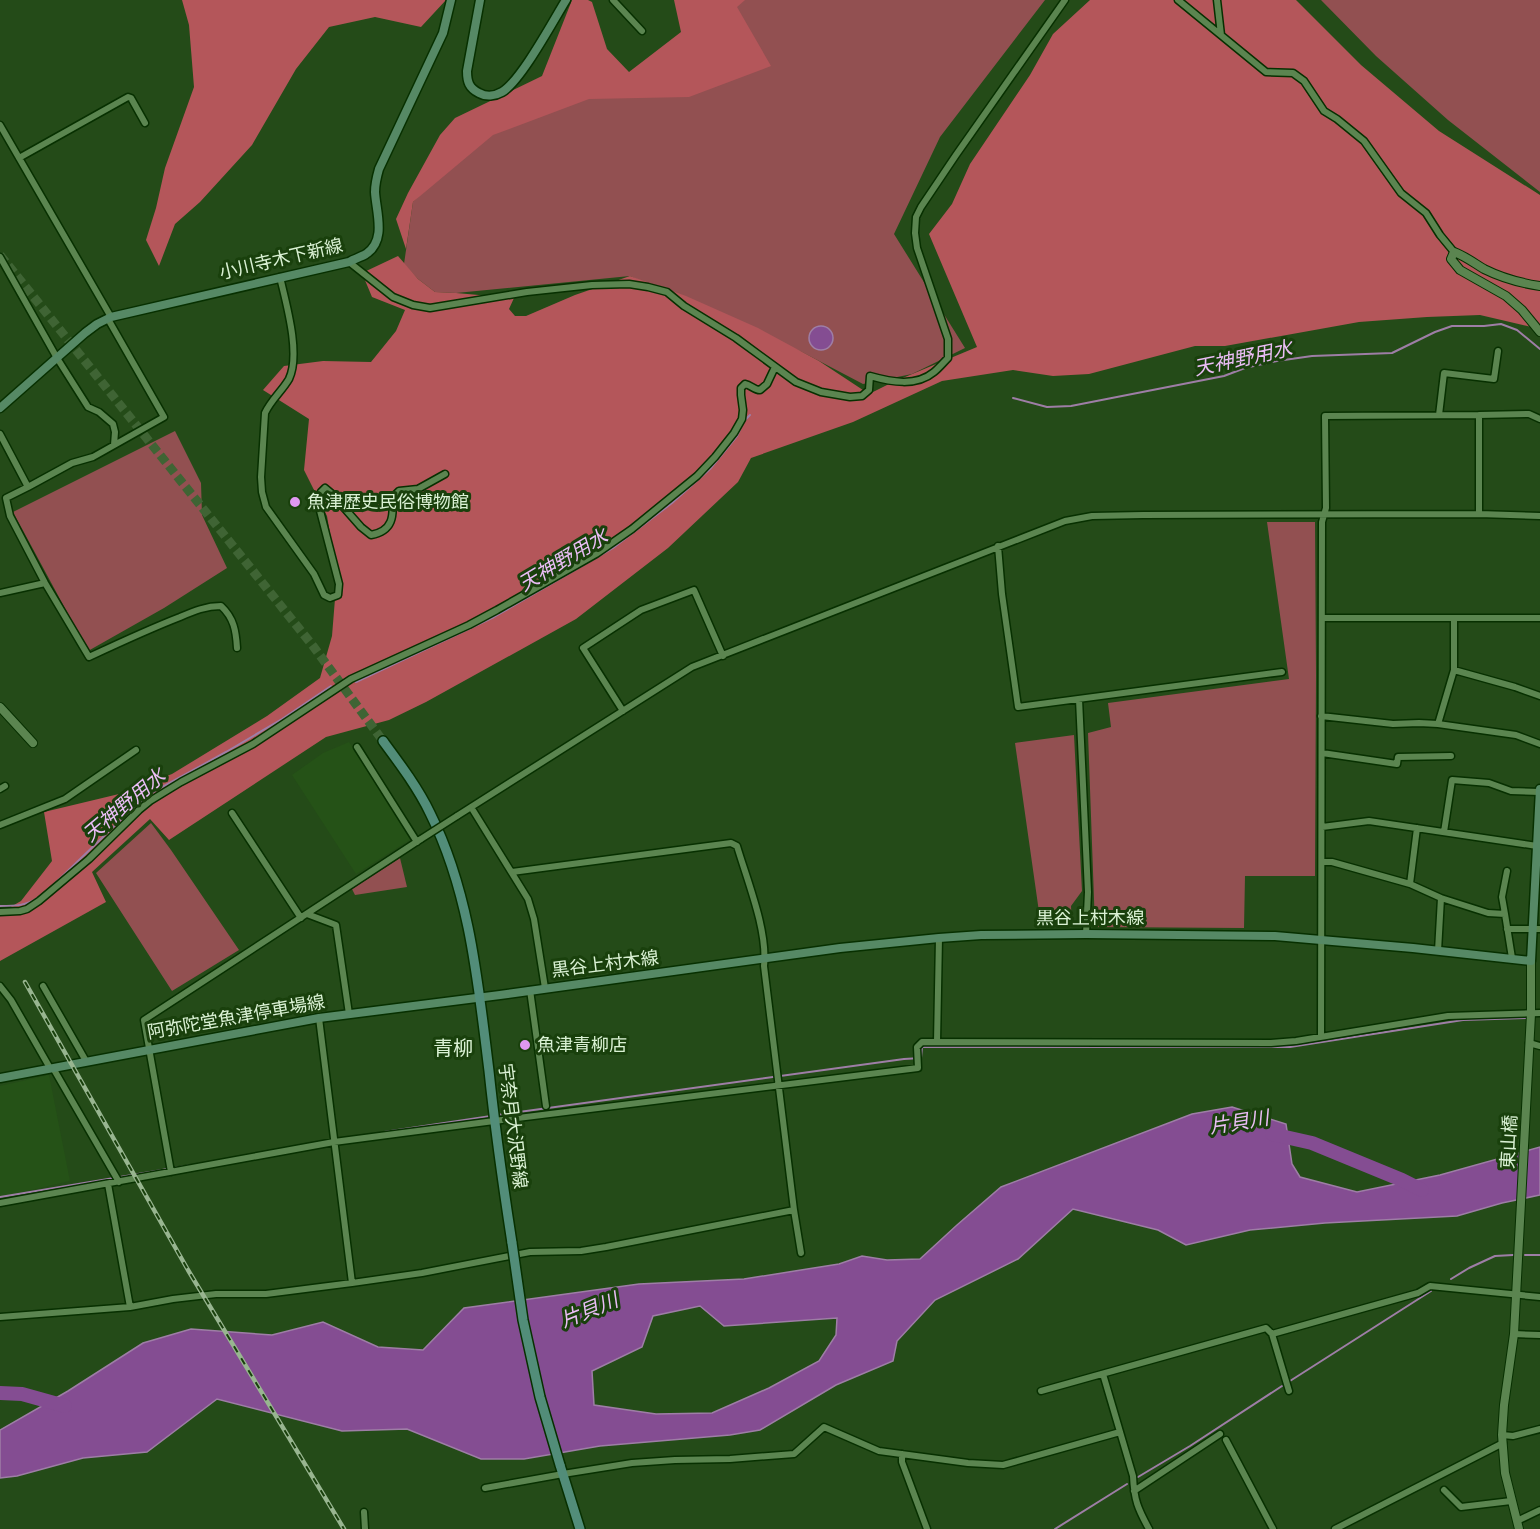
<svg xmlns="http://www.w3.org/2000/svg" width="1540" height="1529" font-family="Jost,'Noto Sans JP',sans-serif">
<rect width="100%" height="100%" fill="#244b18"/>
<path fill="#255217" d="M349,742L411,839L356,874L292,775L323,753Z
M49,1075L70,1181L0,1197V1086Z"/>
<path fill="#925051" d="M730,0H1045L940,137L894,234L965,348L912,374L863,384L802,352L630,276L456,293L435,292L418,279L404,264L413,202L505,115L750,56Z
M1321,0H1540V192L1448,120L1376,56Z
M175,431L201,483L202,515L227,568L164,608L88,651L13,512Z
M1267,522H1315L1316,675L1315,876H1245L1244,928L1095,927L1088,733L1111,727L1108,703L1289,679Z
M1074,735L1082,891L1071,906L1072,925L1041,926L1015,743Z
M151,823L171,850L239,950L172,991L96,873Z
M400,858L407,887L355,895L352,889Z"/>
<path fill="#b4565a" d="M182,0H446L421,27L375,17L329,27L296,69L252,145L200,202L175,224L159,266L146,240L156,208L165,168L194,87L189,25Z
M572,0H588L592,2L607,49L629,72L681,32L674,0H745L737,7L771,66L689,97L589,99L493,135L413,202L406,249L396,219L408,193L440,135L455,118L542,76Z
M1090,0H1296L1361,65L1439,131L1540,195V329L1480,315L1427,317L1359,322L1225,346H1195L1089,374L1053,376L1013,370L942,381L853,422L751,458L738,482L668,548L576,619L426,702L389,720L326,737L169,840L150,819L92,872L106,902L0,961V913L21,901L52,861L44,812L119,794L172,774L267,716L320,678L332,636L337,574L327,516L304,470L309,419L263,390L284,366L323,361L371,362L396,331L405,310L372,297L362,273L398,256L418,279L435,292L456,293L514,298L509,309L515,316H526L575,295L630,276L686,296L758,328L819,361L869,394L893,382L977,347L929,234L952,204L970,164L1030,75L1053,34Z"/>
<path fill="#844d92" stroke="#9e7ea6" stroke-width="1.5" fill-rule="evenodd" d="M809 338a12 12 0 1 1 24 0a12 12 0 1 1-24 0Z
M1232,1107L1286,1124L1292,1164L1300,1177L1357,1192L1440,1175L1540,1147V1195L1502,1203L1457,1216L1325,1223L1250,1230L1186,1245L1158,1230L1073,1209L1018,1259L935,1300L897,1341L893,1361L836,1385L760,1430L730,1435L600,1446L524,1459H481L407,1429L342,1431L217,1399L147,1452L83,1458L17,1476L0,1478V1430L68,1391L143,1343L191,1329L272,1335L323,1322L378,1347L423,1350L464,1308L639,1284L744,1279L839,1264L862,1256L887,1260L920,1259L957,1225L1001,1187L1192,1114ZM700,1306L724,1326L837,1318L836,1335L819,1361L769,1388L712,1413L656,1414L594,1405L592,1371L642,1347L653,1316Z"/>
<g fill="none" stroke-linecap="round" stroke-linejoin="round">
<path stroke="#9e7ea6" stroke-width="2" d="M1013,398L1047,407L1071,406L1224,376L1245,368L1277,361L1312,356L1392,353L1435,332L1452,326H1484L1501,324L1517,330L1540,349
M356,682L494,617L613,548L672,503L710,469L737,436L744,421L750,415
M46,892L133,808L155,791L226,752L282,719L331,686
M0,906C15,906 26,906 39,897
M497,1115L904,1059L921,1058L922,1047H1290L1463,1020L1528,1018
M384,1132L491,1116
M0,1197L192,1165
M1525,1255H1540
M1451,1279L1469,1268L1495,1256L1513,1255
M1290,1381L1431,1291
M1138,1477L1190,1446L1282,1386
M1055,1529L1127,1484"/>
<path stroke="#844d92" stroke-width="14" d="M1272,1134L1312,1143L1402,1180L1422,1190
M0,1393L22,1394L65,1406"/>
<path stroke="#3f6434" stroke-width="9" stroke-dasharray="9 4.5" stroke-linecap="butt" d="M0,255L313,646L383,741"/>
<g stroke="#073000" stroke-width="9">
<path id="minor" d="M613,0L642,31
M1178,0L1266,72L1293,73L1304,81L1324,111L1337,119L1364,141L1401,193L1426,213L1440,235L1454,252
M1217,0L1221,35
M0,125L111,317
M19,158L128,97L131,98L145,123
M0,257L57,358L88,407L99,412L113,424L115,432L114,445
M349,262L393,297L413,305L430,308L527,292L592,285L629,284L648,287L667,292L684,306L736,338L796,382L821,392L850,397L862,396L869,390L870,376C891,382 916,387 934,372C939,368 943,363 948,358V339L917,248L915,233L916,217L921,207L956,155L1065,0
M280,277C286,303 301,354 289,379C282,391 271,400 265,413L261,477L262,492L266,507L314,574L324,595L330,598L338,595L339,584L318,503L321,492L325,488L331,493L361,527L371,535C393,531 394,516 392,498L399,491L418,489L445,474
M1439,415L1444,373L1494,379L1498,351
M0,434L28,487L72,463L93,457L164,417L108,319
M28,487L6,498L10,516L45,583L89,657C119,643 149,629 180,617C194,611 206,606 221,606C234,618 236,631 237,648
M1479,514V415L1529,414L1540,419
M998,546L1002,594L1018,707L1282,672
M0,593L45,583
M1322,618H1540
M1454,670L1515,687L1540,696
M1079,699L1088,892L1086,934
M623,711L583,648L641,610L694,590L723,656
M1321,716L1393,724L1419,723L1438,724L1516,735L1540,744
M1438,724L1454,670V618
M357,747L417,842
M1322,753L1397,764L1398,757L1451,756
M0,789L5,786
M471,807L528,899L534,919L545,988
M232,813L301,918
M457,816L692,667L1065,521L1092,516L1143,515L1479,514L1540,516
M0,825L65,799L136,750
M1322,827L1369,821L1537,846
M1444,832L1452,780L1489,783L1511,791L1540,792
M1322,862H1332L1410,884L1417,828
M1410,884L1441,898L1438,951
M1441,898L1488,913L1505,914L1512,958
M0,912L20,911L27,909L39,901L89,859L139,810L150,801L181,782L253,744L351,679L469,625L497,610L596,554L632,529L697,476L715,457L734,433L742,419L743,410L741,395V388L745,384C751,385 754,390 760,390L767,384L775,367
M307,914L336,925L349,1014
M1505,914L1502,897L1507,871
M1507,929H1540
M0,986L11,1000L50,1068
M43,986L86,1061
M530,990L546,1106
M1321,1037L1322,522L1326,508L1325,416L1479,415
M937,1042L939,938
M1529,1043L1540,1046
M53,1068L119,1182
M171,1172L144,1020L421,839
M0,1203L334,1142L494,1121L918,1068L917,1047L922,1042L1271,1043L1296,1041L1448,1016L1540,1013
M794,1210L801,1253
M352,1283L422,1273L530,1252L581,1251L606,1247L794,1210L764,966C768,931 747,880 737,846L731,843L512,872
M130,1307L173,1299L216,1294H266L352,1283L319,1018
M0,1317L130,1307L108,1184
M1272,1334L1289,1391
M1514,1334L1540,1335
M1103,1374L1133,1476C1134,1500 1138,1509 1149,1529
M1041,1391L1266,1328L1272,1334L1418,1293L1430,1286L1540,1297
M1502,1435L1513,1436L1540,1429
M1226,1440L1273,1529
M902,1454V1462L927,1529
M485,1488L563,1474L632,1463L675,1460L730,1459L794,1454L824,1427L879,1451L968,1463L1003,1465L1120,1432
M1444,1490L1461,1507L1511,1501
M1134,1491L1220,1434
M364,1512L365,1529
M1517,1521L1540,1510
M1335,1529L1503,1443"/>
</g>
<g stroke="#073000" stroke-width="10">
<path id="tertiary" d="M1540,286C1520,283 1502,278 1484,269C1474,263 1465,256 1454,252L1451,259L1460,270L1506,296L1522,310L1540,332
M0,707L33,743
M1519,1529L1505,1473L1502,1435L1504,1405L1514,1334L1531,1014V961"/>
</g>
<g stroke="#073000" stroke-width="11">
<path id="secondary" d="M480,0L467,71C467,82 469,88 479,93C486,97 495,96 502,92C521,81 553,21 566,0
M0,408L85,333L97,324L111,317L349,262C354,259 361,257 366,254C387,240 376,212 375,192C375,184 377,176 379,169L443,33L451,0
M0,1078L319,1018L500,995L840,948L939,938L981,935L1086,934L1275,936L1413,948L1531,961L1540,789"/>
</g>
<g stroke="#073000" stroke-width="12">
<path id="primary" d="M383,741C400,764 418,788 430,813C470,893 478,983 489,1071C495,1128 503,1185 512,1243
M560,1465L580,1529"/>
</g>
<use href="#minor" stroke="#5b8550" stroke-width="6"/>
<use href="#tertiary" stroke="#5b8550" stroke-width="8"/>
<use href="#secondary" stroke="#568965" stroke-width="8"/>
<use href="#primary" stroke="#528d79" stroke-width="9"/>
<g stroke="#98b590" stroke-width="4.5">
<path id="rail" d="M25,982L188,1270L344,1529"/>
</g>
<use href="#rail" stroke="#19400c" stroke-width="2" stroke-dasharray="7" stroke-linecap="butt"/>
<g stroke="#073000" stroke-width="9" stroke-linecap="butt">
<path id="minor-bridge" d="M421,839L457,816"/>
</g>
<g stroke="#073000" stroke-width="12" stroke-linecap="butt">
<path id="primary-bridge" d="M512,1243L523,1320L540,1397L560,1465"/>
</g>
<use href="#minor-bridge" stroke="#5b8550" stroke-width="6"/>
<use href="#primary-bridge" stroke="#528d79" stroke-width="9"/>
</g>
<g fill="#df98f1" stroke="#19400c" stroke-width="2">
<circle cx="295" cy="502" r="6"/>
<circle cx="525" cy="1045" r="6"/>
</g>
<g text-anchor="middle" stroke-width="6" stroke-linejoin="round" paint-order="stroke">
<g font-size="18" fill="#daf1d4" stroke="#19400c">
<text transform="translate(281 259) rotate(-13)" y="6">小川寺木下新線</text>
<text x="1090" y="924">黒谷上村木線</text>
<text transform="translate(605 964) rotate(-7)" y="6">黒谷上村木線</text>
<text transform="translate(236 1017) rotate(-10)" y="6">阿弥陀堂魚津停車場線</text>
<text transform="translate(513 1126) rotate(83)" y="6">宇奈月大沢野線</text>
<text transform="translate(1509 1142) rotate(-87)" y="6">東山橋</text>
</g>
<g font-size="18" fill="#daf1d4" stroke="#19400c" text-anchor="start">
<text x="307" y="508">魚津歴史民俗博物館</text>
<text x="537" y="1051">魚津青柳店</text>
</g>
<g font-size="20" font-style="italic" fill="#eabdf5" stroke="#19400c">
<text transform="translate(1243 358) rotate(-12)" y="7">天神野用水</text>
<text transform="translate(563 560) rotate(-31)" y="7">天神野用水</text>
<text transform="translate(124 805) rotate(-40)" y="7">天神野用水</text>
<text transform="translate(1239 1122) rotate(-9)" y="7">片貝川</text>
<text transform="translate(589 1310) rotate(-22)" y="7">片貝川</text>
</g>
<g font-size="20" fill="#daf1d4" stroke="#19400c">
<text x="453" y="1055">青柳</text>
</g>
</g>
</svg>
